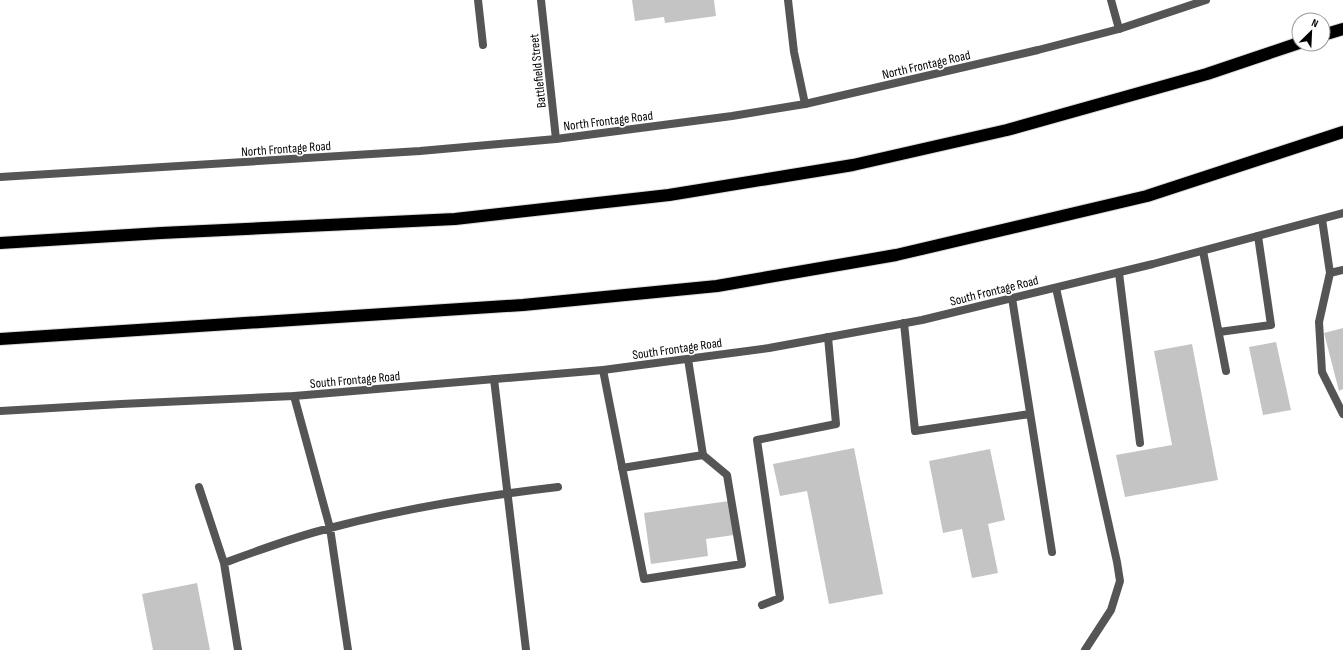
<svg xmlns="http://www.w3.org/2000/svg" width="1343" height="650" font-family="'Sofia Sans Condensed',sans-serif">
<rect width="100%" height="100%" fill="#fff"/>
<path fill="#c4c4c4" d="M632,0H714L716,16L665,23L664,17L635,21Z
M1343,328V389L1339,391L1324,333Z
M1276,342L1291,410L1263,415L1249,347Z
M1192,344L1218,480L1125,497L1116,455L1172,445L1154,351Z
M854,448L883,594L829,604L807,491L780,496L773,464Z
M990,449L1005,520L988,524L998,573L972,578L962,529L943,533L929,461Z
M729,501L734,535L706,539L708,556L651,564L644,513Z
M197,583L210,650H153L142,594Z"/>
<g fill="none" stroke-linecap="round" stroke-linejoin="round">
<g stroke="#dbdbdb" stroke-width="14">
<path id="motorway" d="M1323,35L1343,29
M0,243L161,233L455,219L669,195L853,165L1007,130L1207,74L1299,43
M0,339L523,305L717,286L896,255L1147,196L1343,132"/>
</g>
<path stroke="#555" stroke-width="8" d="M478,0L483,45
M788,0L794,52L805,104
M1111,0L1119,29
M1322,219L1330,273L1343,270
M1203,251L1226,371
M1119,273L1140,443
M1330,273L1319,322L1322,372L1343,414
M1056,288L1117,562L1120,581L1111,610L1085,650
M1012,298L1052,552
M904,323L915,431L1030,414
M1219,332L1271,325L1258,236
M603,370L644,579L742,564L727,475L703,455L688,359
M494,379L526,650
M294,396L330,528L348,650
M622,468L703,455
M199,487L224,563
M762,605L780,598L757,440L836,424L828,337
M238,650L224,563C259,550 294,537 330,528C405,508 481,496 558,487"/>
<path stroke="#555" stroke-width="8" d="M541,0L556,139"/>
<path stroke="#555" stroke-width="8" d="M0,177L420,151L556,139L732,116L805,104L1038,50L1119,29L1206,0
M0,411L121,404L294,396L603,370L769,348L922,320L1153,264L1343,213"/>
<use href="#motorway" stroke="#000" stroke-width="12"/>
</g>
<g text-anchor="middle" stroke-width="3.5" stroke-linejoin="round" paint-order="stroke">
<g font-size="13" fill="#000" stroke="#fff">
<text transform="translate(926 64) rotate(-13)" y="5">North Frontage Road</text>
<text transform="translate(537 71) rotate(-96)" y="5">Battlefield Street</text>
<text transform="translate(608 120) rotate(-7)" y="5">North Frontage Road</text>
<text transform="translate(286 148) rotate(-4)" y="5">North Frontage Road</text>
<text transform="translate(994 290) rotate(-14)" y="5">South Frontage Road</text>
<text transform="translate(677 348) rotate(-8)" y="5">South Frontage Road</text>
<text transform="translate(355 379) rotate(-5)" y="5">South Frontage Road</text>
</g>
</g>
<g transform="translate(1311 32) rotate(24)"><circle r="19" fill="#ffffff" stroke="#999999"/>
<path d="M0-3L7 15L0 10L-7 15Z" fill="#000000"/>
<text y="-6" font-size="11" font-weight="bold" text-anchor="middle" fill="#000000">N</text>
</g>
</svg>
